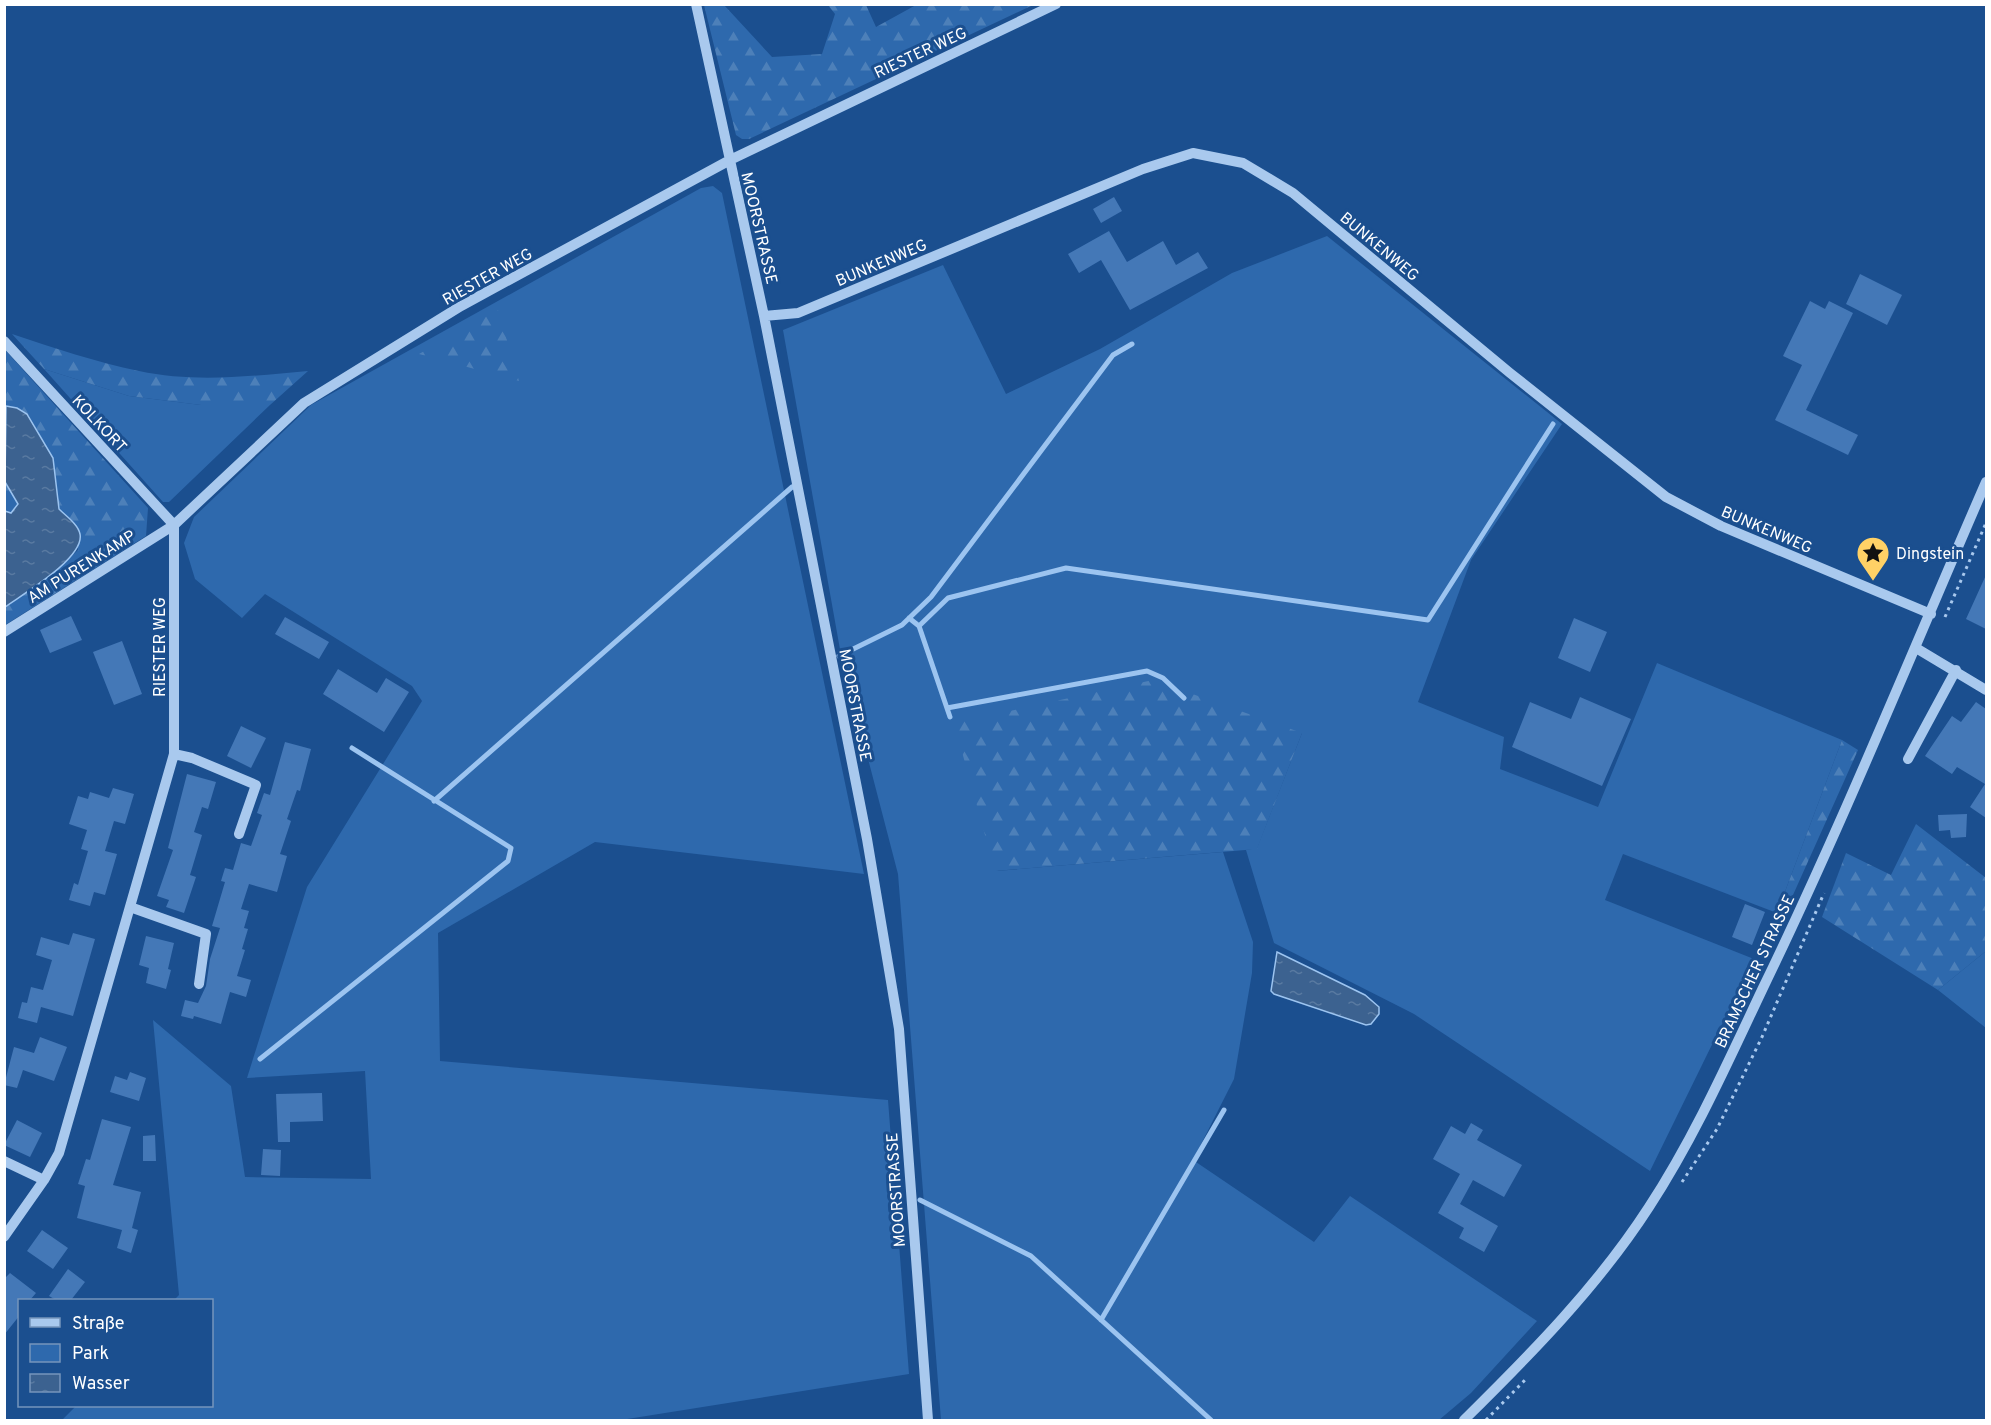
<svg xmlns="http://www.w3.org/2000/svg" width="1991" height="1425" font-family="Overpass,sans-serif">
<defs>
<pattern id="forest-firs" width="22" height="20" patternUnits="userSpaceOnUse" patternTransform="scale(1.5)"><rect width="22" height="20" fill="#2e69ad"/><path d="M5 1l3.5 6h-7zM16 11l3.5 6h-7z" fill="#4d80b9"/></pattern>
<pattern id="water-ripples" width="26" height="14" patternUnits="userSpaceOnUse" patternTransform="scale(1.5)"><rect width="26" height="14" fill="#3c6290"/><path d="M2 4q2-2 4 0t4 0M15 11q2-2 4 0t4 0" fill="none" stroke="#597aa1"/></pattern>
</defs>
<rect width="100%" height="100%" fill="#1b4f8f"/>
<path fill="#2e69ad" d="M713,186L722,193L864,874L595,842L438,933L440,1061L888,1100L909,1374L621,1420H62L76,1406H212V1300H174L179,1295L153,1020L231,1086L245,1177L371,1179L365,1071L247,1078L307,887L422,701L412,686L265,594L242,618L195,579L184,543L194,517L311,405L701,188Z
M1327,236L1562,424L1471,560L1418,702L1504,737L1500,769L1598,807L1657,663L1842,740L1777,913L1623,854L1605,900L1754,959L1650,1171L1414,1014L1274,943L1246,850L1257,848L1302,733L996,871L1223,852L1253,942L1252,973L1234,1079L1193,1160L1314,1242L1350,1196L1537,1321L1471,1393L1439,1420H941L898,874L841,655L783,330L943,265L1006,394L1100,349L1232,273Z
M44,369L129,396L201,405H270L169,502H163Z
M1986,951V1028L1938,990Z"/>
<path fill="url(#forest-firs)" d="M704,5H724L772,57L822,54L835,14L828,5H866L876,27L916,5H1033L749,139H742L736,135Z
M498,310L519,381L419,354Z
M12,334C54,348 96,362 139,371C194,383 253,376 308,371L270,405H201L129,396L44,369Z
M6,351L148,508L146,536L5,625V607L62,565L78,550L77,527L59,509L53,458L28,414L17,408L5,407Z
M4,482L19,504L11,513L5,511Z
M1153,680L1302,733L1257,849L995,871L954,723Z
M1842,740L1858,750L1784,915L1777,913Z
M1916,824L1986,878V951L1938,990L1822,917L1846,853L1891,875Z"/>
<path fill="url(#water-ripples)" stroke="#9cc4f0" stroke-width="1.5" d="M6,406L17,408L27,414L53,458L59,509C66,516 78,524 80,534C85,558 23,594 5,607V511L11,513L18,504L5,482Z
M1277,952L1365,995L1379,1007V1014L1371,1024L1366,1025L1274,994L1271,991Z"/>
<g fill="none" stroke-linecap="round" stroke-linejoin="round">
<path stroke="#9cc4f0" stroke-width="5" d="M909,618L919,626L948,598L1066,568L1428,620L1553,424
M919,626L950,717
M839,656L902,625L931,597L1113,355L1132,344
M947,708L1147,671L1163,678L1184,698
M434,801L792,487
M260,1059L508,861L511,848L352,748
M920,1200L1031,1256L1211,1420
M1101,1320L1224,1110"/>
</g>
<path fill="#4478b7" d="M1114,197L1122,211L1101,223L1093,209Z
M1109,231L1127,262L1163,241L1176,265L1198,252L1208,268L1130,310L1101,260L1079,273L1068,254Z
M1860,274L1902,295L1887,325L1846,304Z
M1810,301L1825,309L1829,301L1853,313L1806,410L1858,435L1848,455L1775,420L1802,365L1783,356Z
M1986,575V629L1966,619Z
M71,616L82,640L50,653L40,630Z
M285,617L329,642L319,659L275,634Z
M1574,618L1607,632L1590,672L1558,658Z
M122,641L142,694L114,705L93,652Z
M338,669L377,693L386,678L409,692L384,732L323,694Z
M1580,697L1631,719L1602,786L1512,747L1530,702L1571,719Z
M1976,702L1986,709V818L1970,807L1985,784L1957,767L1952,774L1925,756L1952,716L1961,722Z
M241,726L266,738L251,768L227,756Z
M285,742L311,749L300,791L297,790L287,819L291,821L280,854L287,856L277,892L249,884L241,909L249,911L244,928L248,929L242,949L245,950L237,976L251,980L246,997L230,992L221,1024L194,1016L193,1019L181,1016L185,1000L198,1003L206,986L210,959L220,928L212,926L225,882L221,881L225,868L233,870L241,843L251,846L262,815L257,813L264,793L270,795Z
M187,774L216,782L208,809L202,807L194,832L202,835L190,875L196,877L184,913L166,907L169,900L157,896L173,850L168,848Z
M113,788L134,794L125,824L114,821L105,851L117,854L105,895L94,892L90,906L69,900L74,883L78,885L88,851L81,849L87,830L69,824L78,796L88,799L90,792L109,798Z
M1967,814L1966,837L1951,838L1950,830L1939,831L1938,815Z
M1745,904L1765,912L1752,945L1732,937Z
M73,933L95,939L73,1016L41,1007L37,1023L18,1018L22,1002L27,1003L31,987L43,990L52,960L36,955L41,937L69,945Z
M146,936L174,943L168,969L171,970L166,989L146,983L149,968L139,965Z
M40,1037L67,1047L54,1081L23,1070L17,1088L4,1085L14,1047L34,1053Z
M130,1072L146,1078L139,1101L110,1092L115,1076L127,1080Z
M322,1093L323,1121L290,1122V1142H278L276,1094Z
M102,1119L131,1127L113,1185L141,1192L132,1228L138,1230L131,1253L117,1248L122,1230L77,1218L85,1186L78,1184L86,1159L90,1160Z
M17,1120L42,1133L30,1157L4,1145Z
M1471,1123L1483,1130L1477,1140L1522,1165L1504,1197L1473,1180L1460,1204L1498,1226L1484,1252L1459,1238L1464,1228L1438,1213L1460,1174L1433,1159L1451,1126L1465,1134Z
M155,1135L156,1161H143V1136Z
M263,1149L281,1150L280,1176L261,1175Z
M42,1230L68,1248L53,1269L27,1251Z
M68,1269L85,1282L71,1300H56L49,1296Z
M10,1273L36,1293L30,1300H20V1315L4,1335V1279Z"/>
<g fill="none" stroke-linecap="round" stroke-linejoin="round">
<path stroke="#a9c9ee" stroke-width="3" stroke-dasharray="3 4.5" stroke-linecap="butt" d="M1945,617L1986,523
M1682,1182L1717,1129L1762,1037L1824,893
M1486,1420L1525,1380"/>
<path stroke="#a9c9ee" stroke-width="10" d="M696,4L764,316L867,839L899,1029L928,1420
M764,316L798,313L1143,169L1193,153L1243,163L1293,193L1510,373L1666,497L1721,526L1931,614
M4,341L174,525L4,632
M1916,648L1986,690
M174,754L192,758L256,785L239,834
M1908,759L1956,670
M130,907L206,934L199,984
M4,1161L44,1180
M4,1237L44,1180L59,1153L174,754V525L304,403L461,306L730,160L1056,4
M1464,1420C1531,1354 1598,1286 1649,1207C1694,1138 1727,1064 1762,990C1843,823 1912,652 1986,482"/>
</g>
<defs>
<g id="sight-pin" transform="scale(1.725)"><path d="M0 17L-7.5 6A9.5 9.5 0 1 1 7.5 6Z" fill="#ffd166" stroke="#1b4f8f"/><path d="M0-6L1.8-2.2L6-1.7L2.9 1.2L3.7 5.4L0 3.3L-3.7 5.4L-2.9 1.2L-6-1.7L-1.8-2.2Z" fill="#111"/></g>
</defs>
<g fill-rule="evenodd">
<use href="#sight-pin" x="1873" y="553"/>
</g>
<g text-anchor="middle" stroke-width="6" stroke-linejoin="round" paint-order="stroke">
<g font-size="16" fill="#fff" stroke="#1b4f8f">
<text transform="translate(920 52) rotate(-25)" y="6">RIESTER WEG</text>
<text transform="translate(760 228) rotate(77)" y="6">MOORSTRASSE</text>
<text transform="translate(1380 246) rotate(40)" y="6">BUNKENWEG</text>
<text transform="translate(881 262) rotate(-23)" y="6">BUNKENWEG</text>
<text transform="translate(487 276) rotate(-29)" y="6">RIESTER WEG</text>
<text transform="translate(100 423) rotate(47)" y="6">KOLKORT</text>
<text transform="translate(1767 529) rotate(23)" y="6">BUNKENWEG</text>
<text transform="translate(81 566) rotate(-32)" y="6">AM PURENKAMP</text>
<text transform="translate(159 647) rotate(-90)" y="6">RIESTER WEG</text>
<text transform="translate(856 705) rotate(79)" y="6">MOORSTRASSE</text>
<text transform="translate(1754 971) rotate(-65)" y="6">BRAMSCHER STRASSE</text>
<text transform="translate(895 1190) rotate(-94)" y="6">MOORSTRASSE</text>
</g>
<g font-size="16" fill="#fff" stroke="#1b4f8f" text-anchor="start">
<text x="1896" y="559">Dingstein</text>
</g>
</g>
<rect width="1991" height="1425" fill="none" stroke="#ffffff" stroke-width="12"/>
<rect x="18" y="1299" width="195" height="108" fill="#1b4f8f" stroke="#7695bc" stroke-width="1.5"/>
<rect x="30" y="1318" width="30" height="9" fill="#a9c9ee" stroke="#7695bc" stroke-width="1.5"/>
<text x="72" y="1329" font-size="18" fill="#ffffff">Straße</text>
<rect x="30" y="1344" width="30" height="18" fill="#2e69ad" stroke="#7695bc" stroke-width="1.5"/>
<text x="72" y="1359" font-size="18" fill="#ffffff">Park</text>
<rect x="30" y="1374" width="30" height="18" fill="url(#water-ripples)" stroke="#7695bc" stroke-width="1.5"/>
<text x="72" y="1389" font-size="18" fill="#ffffff">Wasser</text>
</svg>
